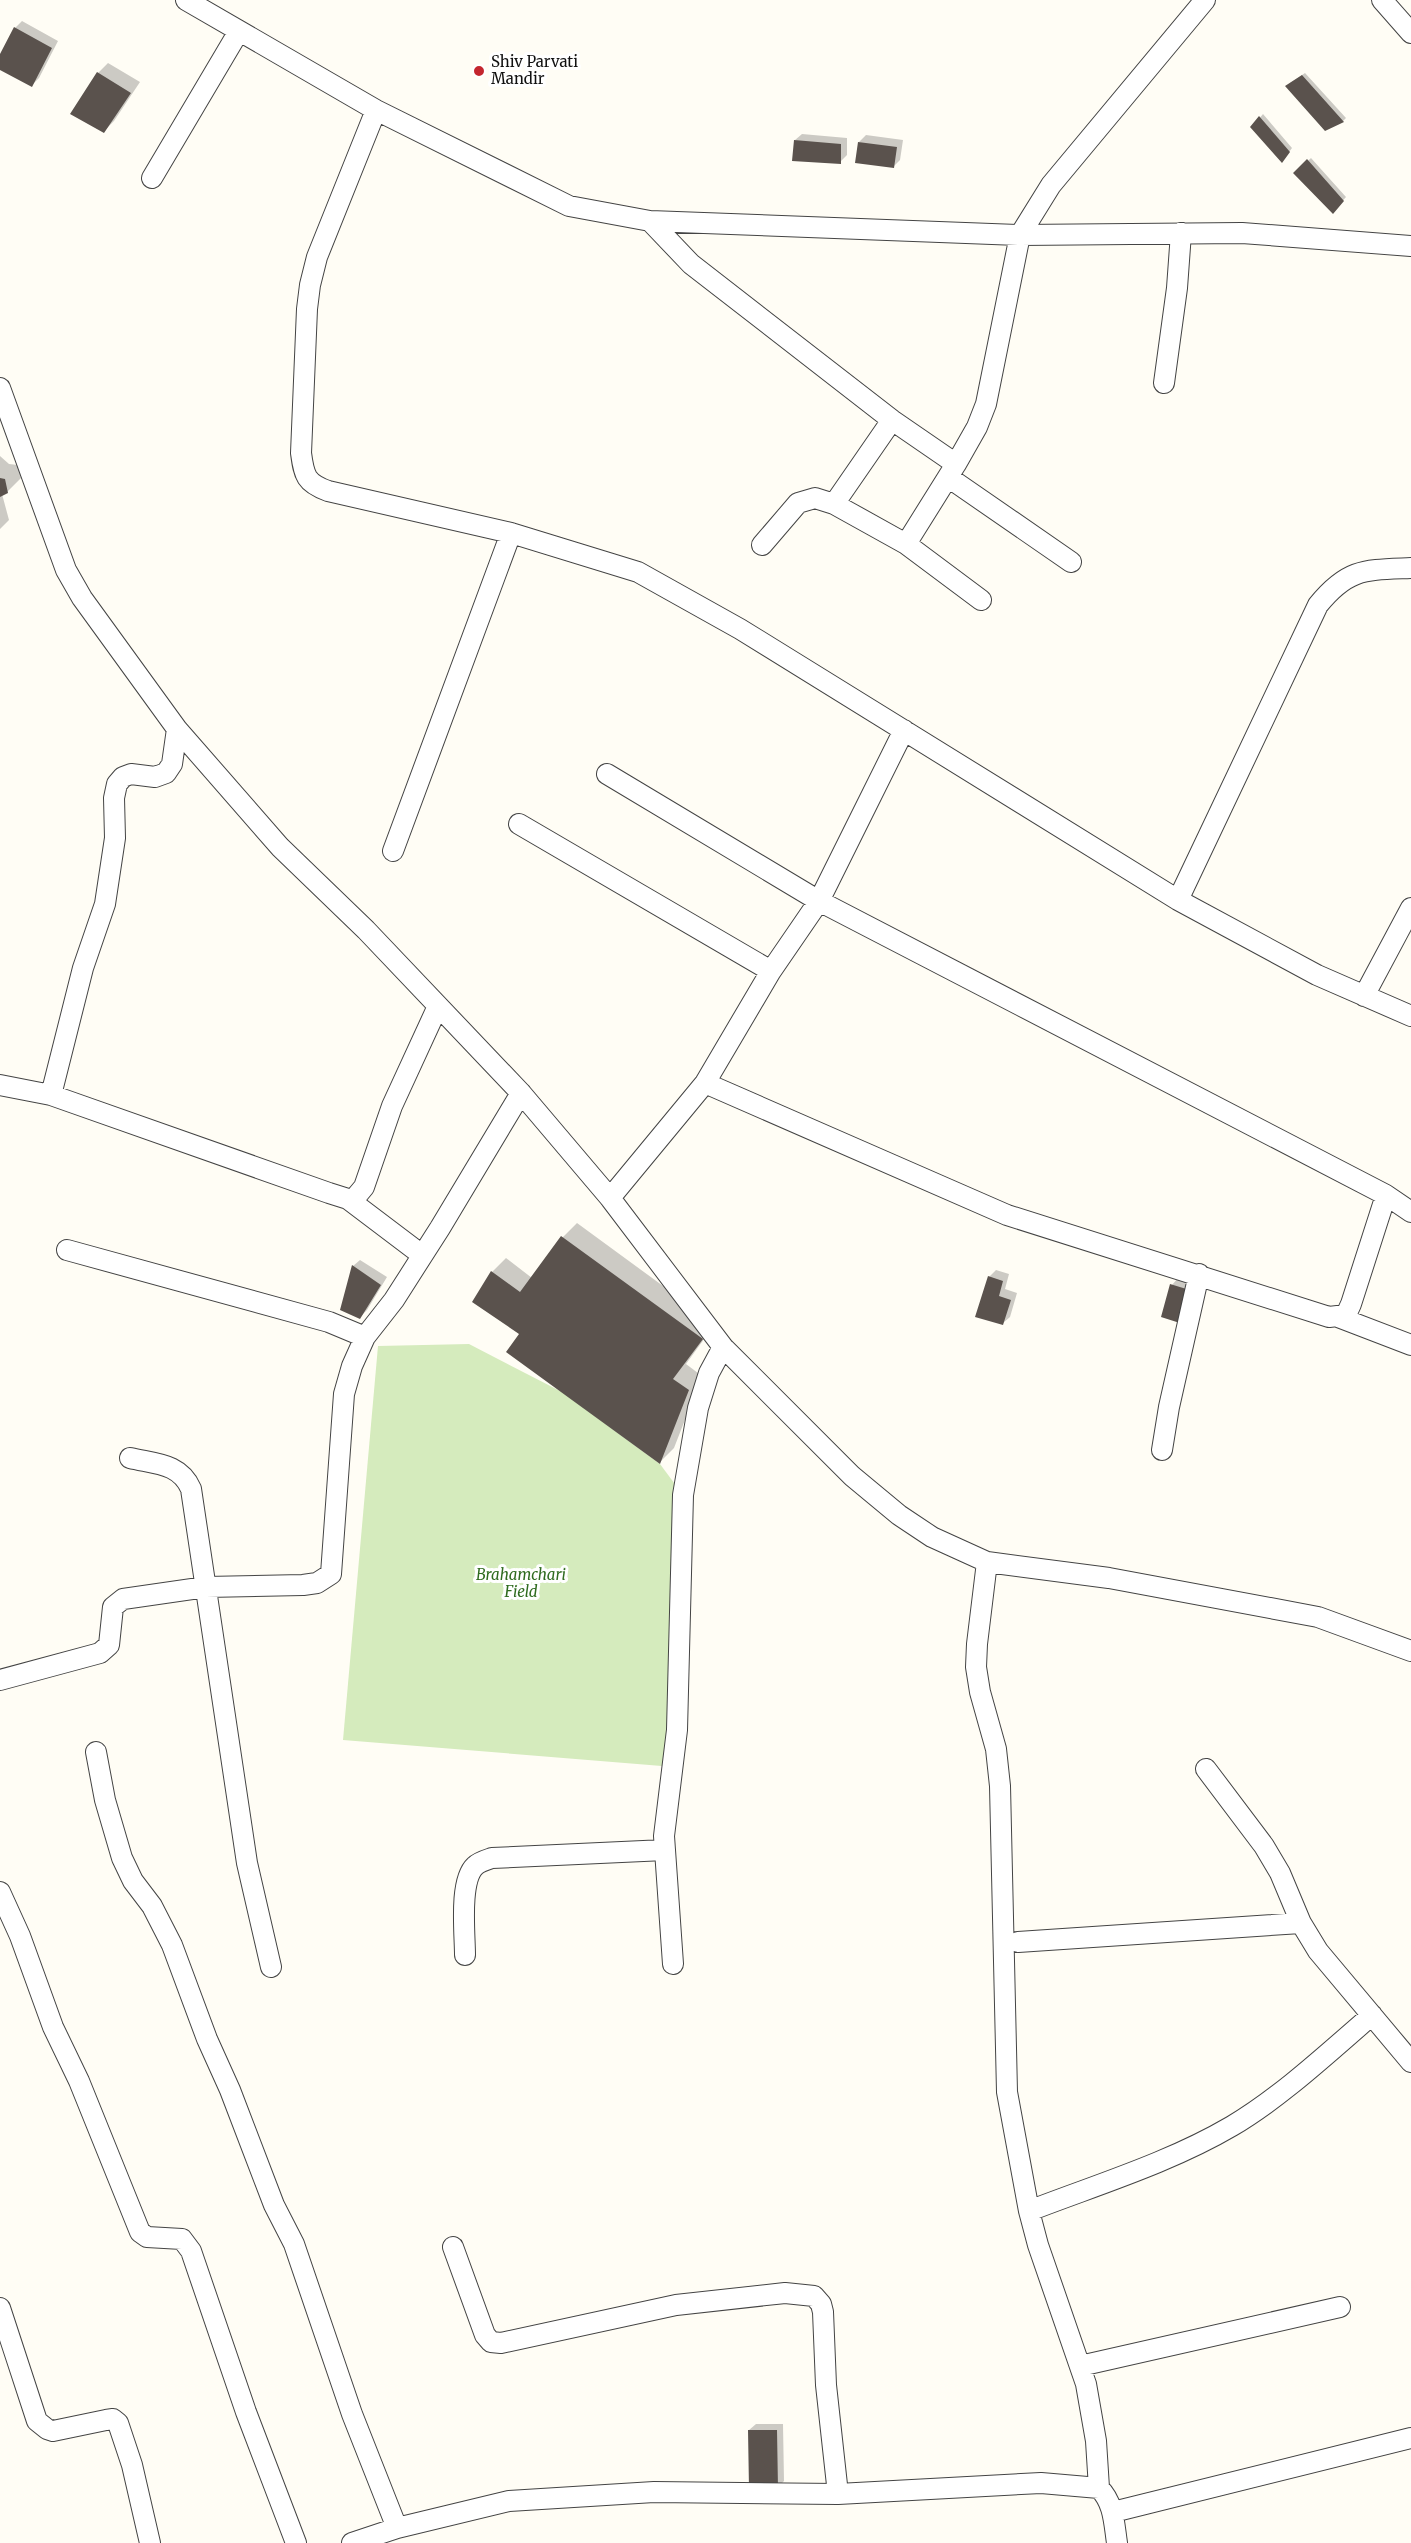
<svg xmlns="http://www.w3.org/2000/svg" width="1411" height="2543" font-family="Merriweather,serif">
<rect width="100%" height="100%" fill="#fffdf5"/>
<path fill="#d5ebbd" d="M469,1344L562,1392L660,1464L683,1495L674,1767L343,1740L378,1346Z"/>
<path fill="#0003" d="M22,21L58,41L39,78L32,85L0,69V57L15,28Z
M108,63L140,82L114,121L104,131L98,73Z
M1305,73L1346,118L1343,121L1326,129L1290,83Z
M1263,114L1292,148L1284,159L1252,127Z
M802,134L847,138V155L840,162L795,140Z
M866,135L903,140L900,160L893,167L859,142Z
M1311,158L1346,197L1333,212L1295,173Z
M0,456L9,464L18,465L21,478L7,492L2,494L9,520L0,529Z
M577,1223L715,1324L686,1364L702,1376L674,1448L660,1462L521,1333L492,1272L506,1258L532,1278L563,1237Z
M360,1260L387,1277L367,1310L360,1317L353,1266Z
M996,1270L1009,1274L1005,1289L1017,1293L1010,1317L1003,1323L989,1277Z
M1178,1278L1198,1284L1189,1316L1172,1285Z
M756,2424H783L784,2481L777,2488L749,2430Z"/>
<path fill="#5a524d" d="M14,27L52,48L32,87L0,70V54Z
M97,72L131,93L104,133L70,114Z
M1302,75L1344,122L1325,131L1285,86Z
M1259,116L1290,152L1282,163L1250,127Z
M794,140L841,144V164L792,161Z
M858,142L897,147L894,168L855,163Z
M1307,159L1344,201L1333,214L1293,173Z
M0,478L5,479L8,493L0,497Z
M561,1236L703,1339L673,1379L689,1390L660,1464L506,1352L519,1334L472,1302L491,1271L520,1292Z
M352,1265L381,1285L360,1319L340,1310Z
M988,1276L1003,1281L999,1296L1011,1300L1003,1325L975,1317Z
M1170,1284L1193,1291L1183,1324L1161,1317Z
M748,2430H777L778,2489H749Z"/>
<g fill="none" stroke-linecap="round" stroke-linejoin="round">
<g stroke="#444" stroke-width="22">
<path id="minor" d="M186,0L376,110L569,206L650,221L1020,235L1242,233L1411,246
M1382,0L1411,33
M376,110L317,257L310,285L307,309L301,453C304,476 306,483 328,491L511,533L638,572L740,629L1178,900L1317,975L1411,1016
M152,178L239,31
M650,221L691,264L892,420L956,464L977,427L986,404L1020,235L1051,185L1205,0
M1164,383L1177,288L1181,233
M0,388L66,570L82,598L177,729L280,847L366,930L521,1093L610,1198L723,1347L852,1476L899,1515L932,1537L987,1562L1109,1578L1318,1617L1411,1651
M956,464L906,544L981,600
M948,477L1071,562
M834,504L906,544
M762,545L798,503L815,498L834,504L892,420
M607,774L819,901L1386,1195L1351,1304L1346,1315L1329,1317L1007,1215L705,1083
M519,824L771,971
M393,851L511,533
M1178,900L1318,605C1348,568 1365,570 1411,568
M1364,996L1411,908
M0,1085L51,1095L329,1193L348,1199H354L364,1187L392,1106L438,1006
M51,1095L83,968L105,904L115,838L114,798L117,784L123,777L131,774L155,777L166,773L172,764L177,729
M1386,1195L1411,1212
M610,1198L705,1083L771,971L819,901L904,730
M348,1199L422,1255
M67,1250L329,1322L365,1337
M1338,1317L1411,1345
M1162,1450L1169,1407L1199,1274
M130,1458C155,1464 180,1463 191,1489L247,1863L271,1967
M987,1562L977,1644L976,1667L980,1692L996,1749L1000,1786L1007,2092L1029,2211L1038,2245L1086,2384L1096,2441L1099,2488
M0,1680L100,1653L109,1645L113,1607L123,1599L206,1587L303,1585L317,1583L331,1574L344,1394L352,1366L365,1337L394,1300L440,1228L521,1093
M96,1752L105,1800L122,1858L133,1881L152,1906L172,1945L207,2039L230,2090L274,2205L294,2244L352,2414L397,2528
M1206,1769L1264,1846L1280,1873L1301,1923L1318,1951L1411,2062
M0,1892L20,1936L53,2027L79,2081L140,2232L147,2237L182,2239L191,2251L246,2412L296,2543
M1018,1942L1301,1923
M465,1955C465,1934 459,1881 475,1866C479,1862 486,1860 492,1858L665,1850
M673,1964L664,1836L677,1730L683,1495L698,1408L709,1373L723,1347
M1029,2211C1096,2185 1169,2163 1232,2126C1281,2097 1328,2053 1372,2015
M453,2247L485,2335L491,2342L501,2343L676,2305L785,2293L814,2296L821,2304L823,2312L826,2385L838,2494
M0,2308L37,2421L47,2429L53,2431L106,2420L113,2419L118,2423L132,2465L150,2543
M1080,2366L1340,2307
M1113,2512L1411,2438
M352,2543L397,2528L509,2501L654,2492L838,2494L1041,2483L1099,2488C1114,2503 1114,2523 1117,2543"/>
</g>
<use href="#minor" stroke="#fff" stroke-width="20"/>
</g>
<circle fill="#c4262e" stroke="#fff" stroke-width="2" cx="479" cy="71" r="6"/>
<g text-anchor="middle" stroke-width="6" stroke-linejoin="round" paint-order="stroke">
<g font-size="15" fill="#111" stroke="#fff" text-anchor="start">
<text x="491" y="67">Shiv Parvati<tspan x="491" dy="17">Mandir</tspan></text>
</g>
<g font-size="15" font-style="italic" fill="#2f6b1f" stroke="#fff">
<text x="521" y="1580">Brahamchari<tspan x="521" dy="17">Field</tspan></text>
</g>
</g>
</svg>
